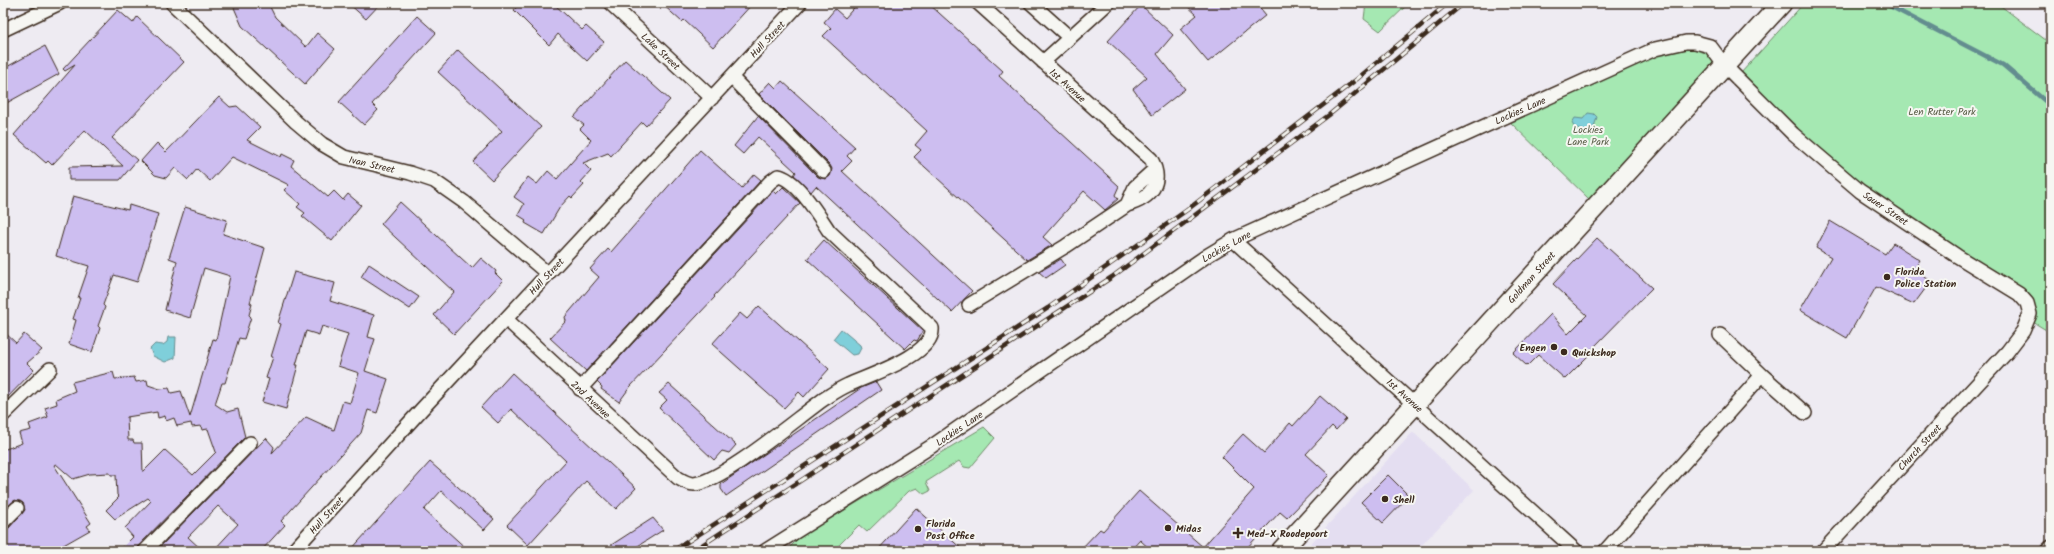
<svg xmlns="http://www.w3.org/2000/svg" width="2054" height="554" font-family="Kalam,sans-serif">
<rect width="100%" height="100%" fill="#eeebf2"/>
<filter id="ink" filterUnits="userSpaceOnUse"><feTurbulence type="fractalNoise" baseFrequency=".025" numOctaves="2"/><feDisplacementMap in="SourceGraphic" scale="8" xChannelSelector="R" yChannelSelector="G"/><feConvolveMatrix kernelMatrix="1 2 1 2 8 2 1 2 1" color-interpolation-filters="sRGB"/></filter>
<g filter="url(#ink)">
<path fill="#e4def1" d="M1413,432L1474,490L1416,551H1304Z"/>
<path fill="#a5e8b2" stroke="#708968" d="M1366,3H1409L1380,31L1364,19Z
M1804,3H1997L2051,44V333L2033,322L2035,315L1937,238L1863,187L1798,132L1741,73Z
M1694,47L1708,51L1717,63L1590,200L1509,121L1654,55Z
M984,427L995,438L970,468L964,467L959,461L926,482L930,491L924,494L917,488L909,491L867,532L859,525L833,551H786L801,536Z"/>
<path fill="#7fcfda" stroke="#648d8f" d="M1588,113L1594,114L1597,117L1594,127L1585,131L1574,127L1572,123L1575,118L1583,119Z
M841,329L860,345L861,348L858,354L852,355L833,339Z
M168,337H176L175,358L165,362L153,356L150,349L155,344L163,345L167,342Z"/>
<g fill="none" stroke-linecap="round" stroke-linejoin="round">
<path stroke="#648d8f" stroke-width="4.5" d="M1884,3L2003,65L2051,106"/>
</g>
<path fill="#cdbef0" stroke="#3b2a1e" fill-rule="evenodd" d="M232,3H268L275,17L306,47L317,33L335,49L305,84L242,26Z
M348,3H381L366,19Z
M520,3H553L582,30L586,26L604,42L587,61L558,34L549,45L514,10Z
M661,3H753L713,47L684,20L682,22Z
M858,3H928L1003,71L999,76L1119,186L1115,195L1118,199L1105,210L1084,191L1043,237L1052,245L1027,260L914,157L921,150L915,145L927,131L823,36L831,28L824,22L835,9L845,18Z
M1184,3H1256L1266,15L1208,62L1180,29L1197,15Z
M1141,5L1173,35L1157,54L1185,89L1152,115L1133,89L1147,77L1108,41Z
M118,10L133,23L137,17L184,62L112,138L137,160L120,180H69V167L123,166L85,130L52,165L48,161L46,163L14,135L75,65L65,71L63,69Z
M417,16L436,33L372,104L378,110L364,125L339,102Z
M45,46L59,74L3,105V69Z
M458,50L541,127L492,180L473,162L502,131L438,72Z
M625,60L670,100L646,126L642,122L611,156L608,153L583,163L591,171L581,182L584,185L572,198L570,196L560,207L544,234L525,223L526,220L518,215L524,204L514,197L528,177L537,184L548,171L557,179L591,140L580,129L584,125L574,117Z
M782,81L855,147L847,156L852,161L842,171L972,291L952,312L816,186L811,192L794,175L796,172L758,137L743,154L734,146L758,116L818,177L826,179L830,176L832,169L830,165L759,94L770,82L776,88Z
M219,97L230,107L237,106L260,127L247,140L281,157L282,154L294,160L291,166L328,197L334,191L343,200L348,194L361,205L332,241L302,216L305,213L297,207L300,204L284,190L289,185L232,157L210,181L197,169L188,180L175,168L166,178L155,175L141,161L157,143L166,152Z
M700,150L742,188L754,174L761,180L586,371L550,338L566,321L565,317L599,277L590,269L608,249L611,252Z
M783,187L800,203L714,296L715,297L630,387L619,402L601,389L602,387L597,382L773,191L776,194Z
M73,196L128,210L129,205L158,214L137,282L114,275L103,305L105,307L98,326L100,328L92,352L69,344L76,320L73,319L80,298H78L89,266L56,256Z
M400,202L472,268L481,258L496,271L495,273L503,281L454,334L434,315L454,292L381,224Z
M185,207L227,220L223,234L265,248L250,303L252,304L249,315L251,317L244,339L239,338L225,383H222L215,404L227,412L238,409L245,437L139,545L137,551H119L133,537L125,528L151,501L148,498L115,519L106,510L119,497L117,495L116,475H111L110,473L90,474L73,479L56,464L54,465L91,523L87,526L90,530L53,551H3V530L9,528L25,510L23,503L15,500L3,511V450L22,443L19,433L31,430L29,424L48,417L45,408L57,404L56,399L75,391L72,382L113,372L115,379L134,377L136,382L147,380L148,385L160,389L169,388L171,393L181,391L190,417L213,339L216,340L230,276L204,268L190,318L165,310L177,261L169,258ZM157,412L158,418L165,416L166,421L174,418L177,426L191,423L192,427L201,426L202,430L208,429L216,452L193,475L165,450L143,472L142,443H134L133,440H128L127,417Z
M1830,221L1885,254L1893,243L1920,260L1914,270L1931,281L1914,304L1876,287L1847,338L1800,310L1831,257L1816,248Z
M1597,238L1652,288L1591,350L1593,351L1565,379L1538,355L1527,366L1513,353L1551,314L1568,334L1587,315L1553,284Z
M824,240L923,331L917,341L914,340L905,349L807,259Z
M1061,259L1065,265L1046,278L1039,272Z
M369,264L419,297L410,309L361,277Z
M294,272L335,283L330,301L374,315L368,337L375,339L365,371L388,379L377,413L368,410L361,433L281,521L285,525L261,551H213L238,524L218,506L188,537L203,551H156L266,438L274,447L272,453L306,417L334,430L343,401L350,403L359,373L338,366L348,334L322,326L319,335L306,331L296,365H298L286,409L262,402L269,379L266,378L273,357H271L281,324L278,323Z
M759,306L829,369L804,397L799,392L784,408L712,344L740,313L747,319Z
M3,331L16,343L24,334L42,350L27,363L34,370L3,402Z
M512,373L636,488L616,509L586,481L528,545L507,525L566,461L511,409L498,423L481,407Z
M876,382L881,390L726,496L721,489V484L861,388Z
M669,384L736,445L729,453L722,451L714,460L659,408L667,400L659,393Z
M1320,396L1346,419L1336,430L1332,426L1306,454L1329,475L1287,518L1280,512L1244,551H1152L1140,540L1130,551H1079L1100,529L1103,531L1139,491L1203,547L1254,489L1222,457L1243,434L1264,453L1290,423L1293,426Z
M430,462L494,519L484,530L441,491L424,510L469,551H350Z
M1388,475L1409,496L1383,523L1361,502Z
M916,508L964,551H877Z
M653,518L663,530L630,551H602Z"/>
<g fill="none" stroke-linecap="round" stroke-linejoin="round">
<g stroke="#3b2a1e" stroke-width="16">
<path id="street" d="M172,3L296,122L322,144L344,157L410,173L434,181L464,202L548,274
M610,3L712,98
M1031,3L1070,38
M3,30L60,3
M1043,62L1108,3
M731,77L824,171
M1127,205L1135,187L1155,169
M1233,240L1576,551
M969,305L1066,246L1127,205C1151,198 1164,183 1151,159L978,3
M506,319L678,478C683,481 688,484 694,484C722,482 797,418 824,399C832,394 839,389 848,385C867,376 935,355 932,328L829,231C819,216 797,179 778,176L770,182L580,389
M1720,335L1762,375
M3,415L50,369
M3,522L17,508
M145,551L250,443
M293,551L421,410L800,3
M765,551L932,446L1208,255L1233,240L1655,49L1686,42H1695L1710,46L1725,66L1793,134L1860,191L1957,256L2019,294L2027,303L2030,314L2023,331L2007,352L1823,551
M1605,551L1762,375L1805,413
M2047,551L2051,547"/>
</g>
<g stroke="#3b2a1e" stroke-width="22">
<path id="secondary" d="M1281,551L1782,3"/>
</g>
<use href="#street" stroke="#f6f6f2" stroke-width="13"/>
<use href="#secondary" stroke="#f6f6f2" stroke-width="19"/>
<g stroke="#3b2a1e" stroke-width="4.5">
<path id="rail" d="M673,551L1048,308L1187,210L1357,79L1448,3
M693,551L1112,277L1329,115L1464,3"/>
</g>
<use href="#rail" stroke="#f6f6f2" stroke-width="3" stroke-dasharray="9" stroke-linecap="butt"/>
</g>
</g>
<g fill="#3b2a1e" stroke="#f6f6f2" stroke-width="1.5">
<circle cx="1887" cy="277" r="4"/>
<circle cx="1554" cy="347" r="4"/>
<circle cx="1564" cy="352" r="4"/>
<circle cx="1385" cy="499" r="4"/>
<circle cx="1168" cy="528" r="4"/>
<circle cx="918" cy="529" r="4"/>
<path d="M1236 527h4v4h4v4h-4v4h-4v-4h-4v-4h4z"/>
</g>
<g text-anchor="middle" stroke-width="4" stroke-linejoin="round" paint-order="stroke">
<g font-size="10" fill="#3b2a1e" stroke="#f6f6f2">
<text transform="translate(767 39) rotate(-47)" y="4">Hull Street</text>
<text transform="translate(661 51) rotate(43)" y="4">Lake Street</text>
<text transform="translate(1068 85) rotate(42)" y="4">1st Avenue</text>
<text transform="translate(1520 110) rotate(-24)" y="4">Lockies Lane</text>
<text transform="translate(372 164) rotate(13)" y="4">Ivan Street</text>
<text transform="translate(1886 208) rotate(34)" y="4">Sauer Street</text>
<text transform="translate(1226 246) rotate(-29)" y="4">Lockies Lane</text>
<text transform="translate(546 276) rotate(-47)" y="4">Hull Street</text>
<text transform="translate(1531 277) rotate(-48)" y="4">Goldman Street</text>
<text transform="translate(1405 395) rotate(42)" y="4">1st Avenue</text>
<text transform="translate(591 399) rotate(43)" y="4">2nd Avenue</text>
<text transform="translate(959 428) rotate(-34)" y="4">Lockies Lane</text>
<text transform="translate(1919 447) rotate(-47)" y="4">Church Street</text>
<text transform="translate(326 515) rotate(-48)" y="4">Hull Street</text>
</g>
<g font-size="10" fill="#565a43" stroke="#f6f6f2">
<text x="1942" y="115">Len Rutter Park</text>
<text x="1588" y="133">Lockies<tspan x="1588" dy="12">Lane Park</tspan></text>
</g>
<g font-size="10" font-weight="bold" fill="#3b2a1e" stroke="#f6f6f2" text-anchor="start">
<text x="1895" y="275">Florida<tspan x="1895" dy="12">Police Station</tspan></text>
<text x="1546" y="351" text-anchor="end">Engen</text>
<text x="1572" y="356">Quickshop</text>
<text x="1393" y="503">Shell</text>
<text x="926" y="527">Florida<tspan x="926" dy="12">Post Office</tspan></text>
<text x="1176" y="532">Midas</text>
<text x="1247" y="537">Med-X Roodepoort</text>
</g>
</g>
<rect width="2054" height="554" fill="none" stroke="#f6f6f2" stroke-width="16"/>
<rect x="8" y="8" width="2038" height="538" fill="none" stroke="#3b2a1e" stroke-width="1.5" filter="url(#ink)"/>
</svg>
